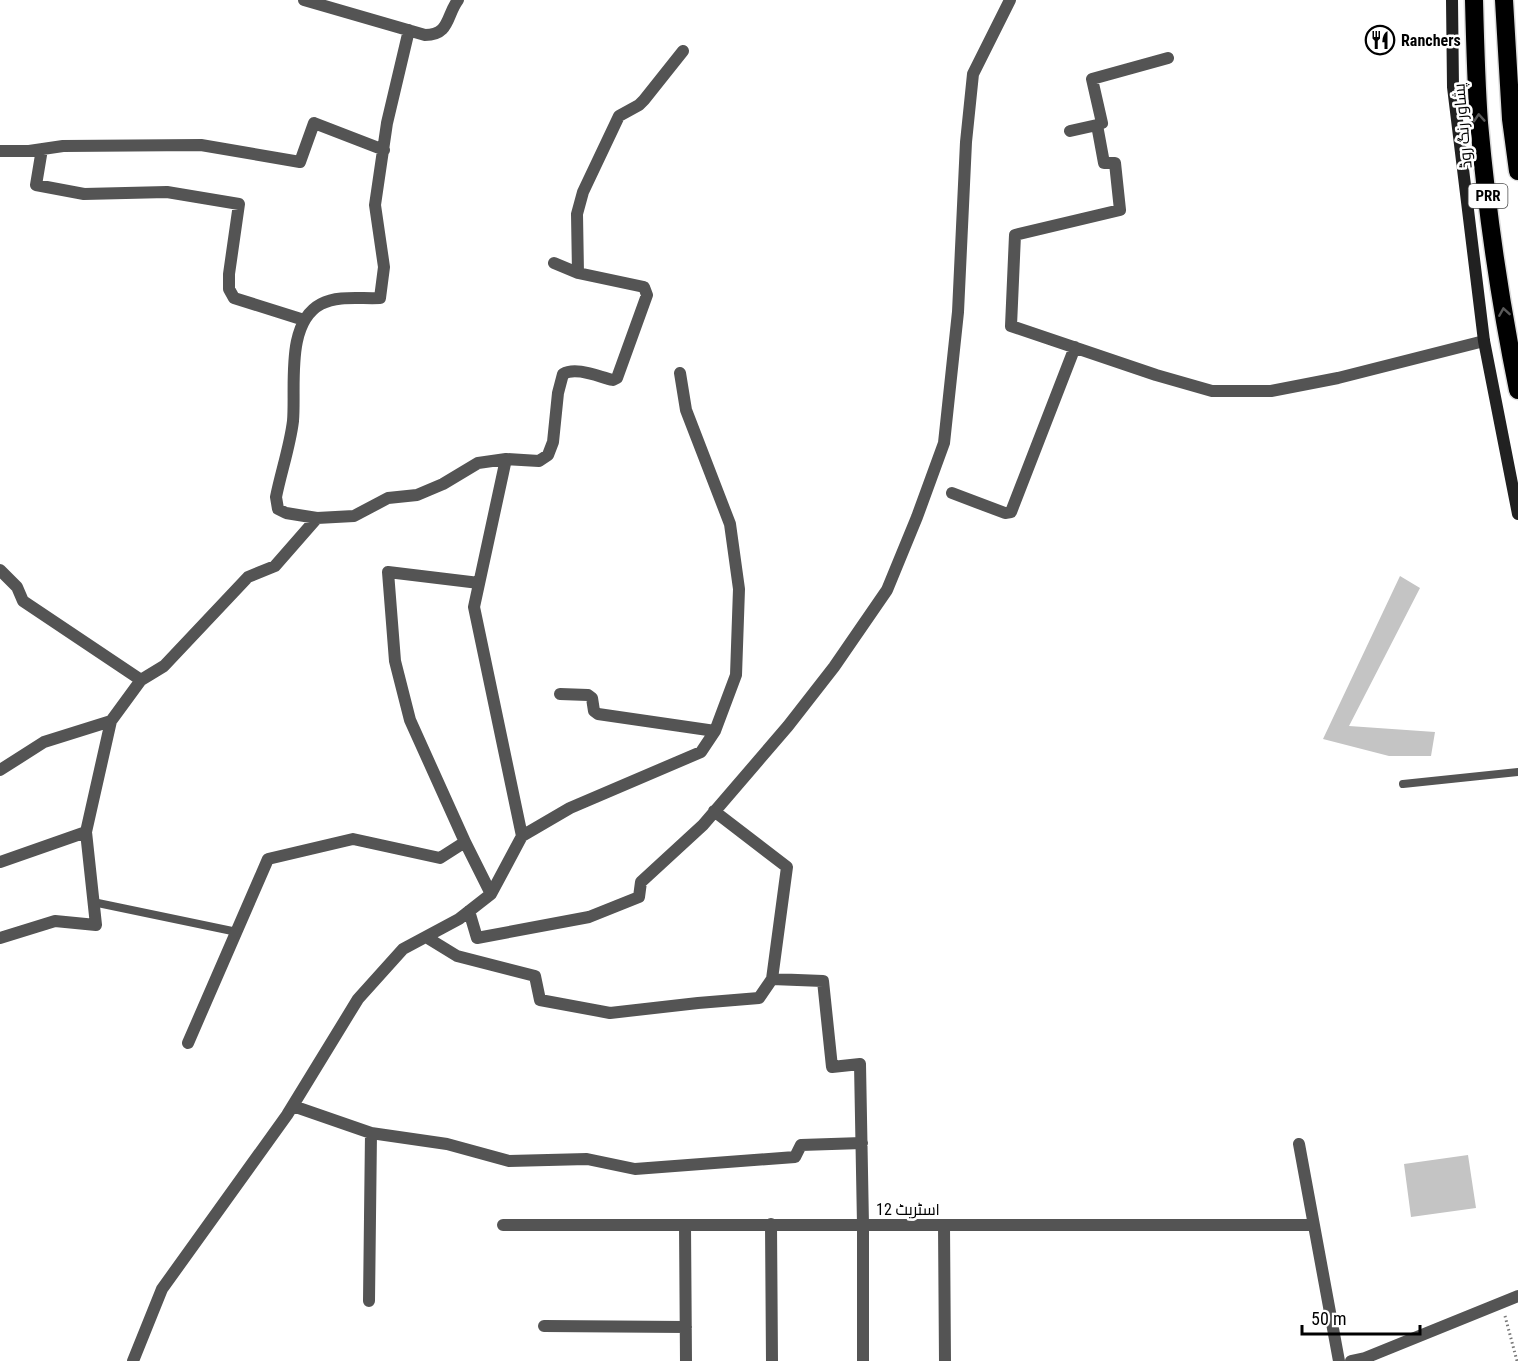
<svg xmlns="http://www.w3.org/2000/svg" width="1518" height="1361" font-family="'Roboto Condensed',Cairo,sans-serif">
<rect width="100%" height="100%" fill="#fff"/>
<path fill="#c4c4c4" d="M1400,576L1420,588L1349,726L1435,732L1431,756H1389L1323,739Z
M1468,1155L1476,1208L1411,1217L1404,1164Z"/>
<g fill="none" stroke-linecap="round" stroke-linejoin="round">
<g stroke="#dbdbdb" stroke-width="21">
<path id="highway" d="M1474,0C1475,41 1476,82 1479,123C1487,212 1500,302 1518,390
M1504,0L1511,119L1518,171"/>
</g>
<path stroke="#767676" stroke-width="3" stroke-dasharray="1.5 3" stroke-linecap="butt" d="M1505,1316L1517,1361"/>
<path stroke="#545454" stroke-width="8" d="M1403,784L1518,772
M93,902L237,932"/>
<path stroke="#545454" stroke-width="12" d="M304,0L425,35C450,35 446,16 458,0
M409,30L387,123L375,205L384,267L380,298C361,299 338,295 321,304C285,323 296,387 293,421C290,446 281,472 276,497L278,509L286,513L317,518L354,516L388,498L417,495L443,484L478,463L506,459L539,461L548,455L553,442L558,393L563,374C576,366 599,377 613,380L617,378L647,295L644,287L578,273L554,263
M1097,125L1102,123L1092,79L1168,58
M1070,131L1097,125L1104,163H1115L1120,210L1015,235L1011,326L1156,375L1212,391H1271L1338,378L1484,341
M42,149L36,185L84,194L167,192L239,204L229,274V289L234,298L304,320
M0,151H29L63,146L201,145L300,162L314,123L384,150
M578,273L577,214L583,192L619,116L639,105L644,100L683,51
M506,459L474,607L522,836
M952,493L1005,513L1011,512L1075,347
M0,570L17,587L23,601L141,680
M560,694L588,695L592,698L594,711L598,714L715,731
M0,770L44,742L111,721L141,680L164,666L248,577L275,566L317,518
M714,811L787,867L772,979L823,981L832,1067L860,1064L863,1225V1361
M465,842L410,720L395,661L388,572L479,583
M0,862L86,832L111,721
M469,911L477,938L589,917L639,897L641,882L703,825L788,726L834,667L887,590L917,517L944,443L958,312L966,142L973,74L1010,0
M426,937L457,956L535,976L540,1000L610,1013L698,1003L759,998L772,979
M0,938L55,921L96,925L86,832
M188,1043L268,859L353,839L440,858L465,842L491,894
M293,1106L371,1133L447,1144L509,1161L587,1159L635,1169L795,1157L801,1145L862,1143
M1299,1144L1339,1361
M771,1224L772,1361
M503,1225H1313
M685,1225L686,1361
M944,1225L945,1361
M369,1301L371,1133
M544,1326L686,1327
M133,1361L162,1289L287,1115L358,999L403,949L459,919L491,894L522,836L570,808L701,752L715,731L736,675L739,589L730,524L686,410L680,373
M1351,1361L1365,1358L1518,1296"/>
<path stroke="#212121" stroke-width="12" d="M1452,0L1453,87L1484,341L1518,514"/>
<use href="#highway" stroke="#000" stroke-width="18"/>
</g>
<defs><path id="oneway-chevron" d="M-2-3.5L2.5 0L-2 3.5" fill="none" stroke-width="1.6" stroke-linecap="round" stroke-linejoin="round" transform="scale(1.5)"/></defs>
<g stroke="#595959">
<use href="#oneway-chevron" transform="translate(1479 118) rotate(-94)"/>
<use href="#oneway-chevron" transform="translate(1504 312) rotate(-99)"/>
</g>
<defs>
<g id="restaurant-ring" transform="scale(1.5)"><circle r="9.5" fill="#fff" stroke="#000" stroke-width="1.5"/><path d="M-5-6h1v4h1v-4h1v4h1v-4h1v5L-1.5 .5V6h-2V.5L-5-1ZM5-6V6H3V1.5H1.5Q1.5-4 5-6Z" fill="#000"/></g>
</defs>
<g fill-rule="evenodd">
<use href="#restaurant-ring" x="1380" y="40"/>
</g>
<g text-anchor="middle" stroke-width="5" stroke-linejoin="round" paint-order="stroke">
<rect fill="#fff" stroke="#4c4c4c" stroke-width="1.5" x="1468.5" y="184" width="39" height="24" rx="4.5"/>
<g font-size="15" font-weight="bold" fill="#000">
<text x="1488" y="201">PRR</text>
</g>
<g font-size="16" font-weight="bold" fill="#000" stroke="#fff" text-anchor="start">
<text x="1401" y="46">Ranchers</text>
</g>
<g font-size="16" fill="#000" stroke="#fff">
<text transform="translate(1462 126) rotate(-95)" y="6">پشاور رنگ روڈ</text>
<text x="908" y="1215">اسٹریٹ 12</text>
</g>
</g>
<path d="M1302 1325v9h118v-9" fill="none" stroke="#000000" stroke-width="3"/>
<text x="1311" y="1325" font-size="18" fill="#000000" stroke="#ffffff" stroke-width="4.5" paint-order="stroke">50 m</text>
</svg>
